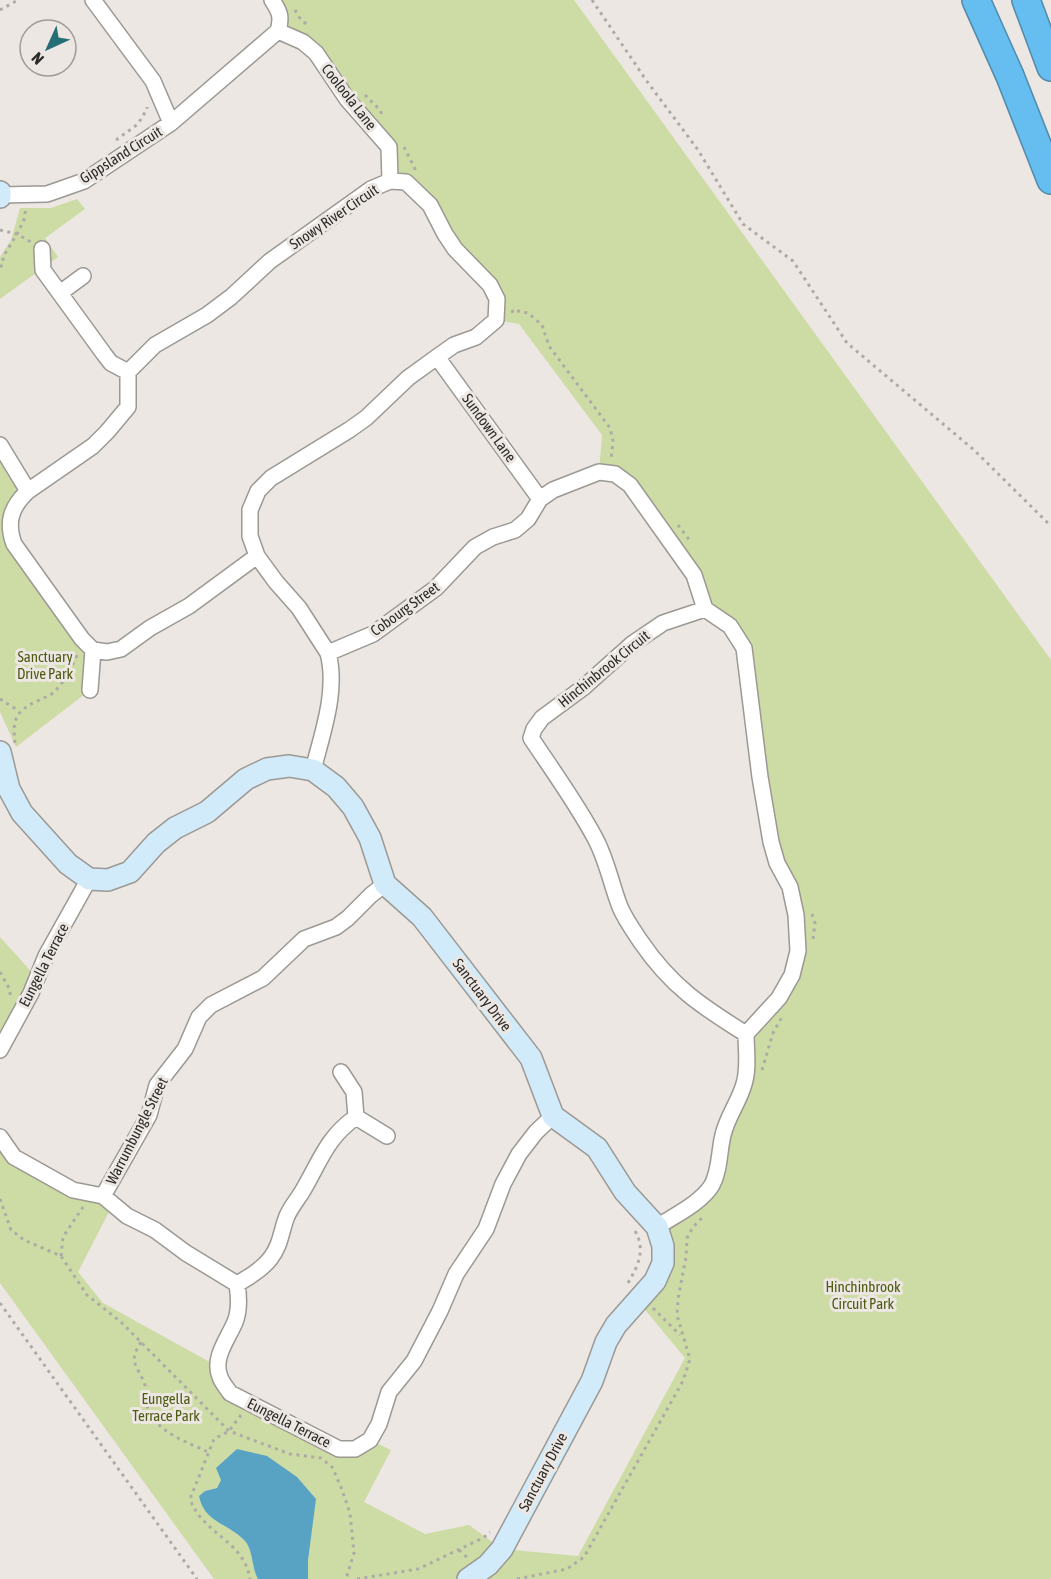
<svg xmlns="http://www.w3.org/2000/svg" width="1051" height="1579" font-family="'Asap Condensed',sans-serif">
<rect width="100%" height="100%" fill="#ece7e2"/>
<path fill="#cddba4" d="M272,0H574L1051,660V1579H308V1560L221,1480L217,1488L205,1491L199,1496C204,1522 227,1523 243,1539C254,1549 251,1567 258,1579H214L0,1283V1137L14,1157L113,1204L78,1272L103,1303L217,1366L230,1393L338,1449L370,1440L391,1450L364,1502L425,1534L469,1525L502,1549L578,1556L685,1358L637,1300L655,1281L657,1227L699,1198L743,1087L746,1034L779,998L798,951L777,863L744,648L700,592L630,485L599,472L602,435L519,324L496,320L498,309L430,205L390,181L389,146L316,53L278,31Z
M77,199L85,209L45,238L58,257L0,299V257L11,240L20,208H51Z
M0,445L28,491L9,531L93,650L90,690L16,747L0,712Z
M0,937L37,978L0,1050Z"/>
<path fill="#58a2c3" d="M237,1449L267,1456L297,1477L316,1499L308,1560V1579H258C251,1567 254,1549 243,1539C227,1523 204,1522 199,1496L205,1491L217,1488L221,1480L216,1468Z"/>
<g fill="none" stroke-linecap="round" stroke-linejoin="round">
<g stroke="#9c9893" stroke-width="18">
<path id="street" d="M93,0L153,81L171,123
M278,31L303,42L316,53L347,99L389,147L390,181
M0,195L47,194L84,181L171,123L278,31C282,17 280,12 272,0
M42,249L43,270L104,354L111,363L128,372
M60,293L83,276
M437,357L540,499
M0,445L28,491
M257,556L189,606L150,628L121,649L107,652L93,650L82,639L14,544C6,522 11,507 28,491L93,446L107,432L128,407V372L155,345L207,315L231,297L270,261L371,189L390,181L406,182L430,205L445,234L455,249L490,285L497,299L496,320L476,337L454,345L437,357L408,378L366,418L349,430L271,478L258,491L250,510V536L257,556L276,582L299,608L328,653
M705,609L663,623L632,644L584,687L542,718L534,729L531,738C553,771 577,804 595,838C607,860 611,884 620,907C625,919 633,930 641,942C671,986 701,1006 746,1034
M90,690L93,650
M313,770C322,734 338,691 328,653L373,634L436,588L475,547L493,537L515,530L528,519L540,499L553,490L599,472L615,474L630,485L694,575L705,609
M0,1050L31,993L46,956L89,879
M341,1072L354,1092L356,1117L387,1136
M0,1137L14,1157L73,1190L103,1196L127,1216L155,1230L186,1253L237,1284C239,1297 240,1310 235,1322C228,1339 212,1358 220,1377C222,1383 227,1388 230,1393L339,1449H355L370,1440L379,1424L389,1392L414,1361L440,1311L456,1274L486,1229L503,1184L519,1154L536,1132L553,1116
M103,1196L149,1115L157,1085L185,1049L199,1017L211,1005L263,978L304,939L336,927L348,918L371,895L385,884
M657,1227C675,1215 701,1203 712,1185C720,1170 719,1151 723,1135C727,1117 739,1102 744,1084C749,1068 746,1050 746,1034L779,998L792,975L798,951L796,915L790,887L777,863L771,842L760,777L744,648L730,626L705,609
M237,1284C249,1277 261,1270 270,1259C281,1245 281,1231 287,1216C291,1207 297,1200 302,1192C320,1162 326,1138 356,1117"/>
</g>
<g stroke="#9c9893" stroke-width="24">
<path id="secondary" d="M0,192V197
M0,752L9,789L22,813L68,864L89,879L108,880L130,872L156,843L175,828L207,812L246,779L267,769L289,766L313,770L336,787L353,807L370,838L385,884L422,917L531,1058L553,1116L597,1148L625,1192L657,1227L663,1246V1263L655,1281L616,1325L606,1342L592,1381L502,1549L488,1565L468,1579"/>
</g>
<g stroke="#518aaa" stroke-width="30">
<path id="highway" d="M976,0L1010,76L1051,180
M1026,0L1051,67"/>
</g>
<path stroke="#aeaba7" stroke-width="3" stroke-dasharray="3 4.5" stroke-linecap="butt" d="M592,0L646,80L698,150L743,224L793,261L847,343L974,450L1051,526
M0,10L18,0
M295,10L299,17L309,27
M365,95L380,110L383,117
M116,140L138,124L147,109V107
M404,147L416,171
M0,230L17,234L31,242
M0,267L3,264V257L17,234L24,220L26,207
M512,310L513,313L519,311L528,313L542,325L549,346L610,428L613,441L611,460
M678,525L690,541
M0,699L19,711
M15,743C12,719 16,711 37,701C43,698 50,696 54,692C65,681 71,669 77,655
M812,914L815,923L813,940
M0,972L9,988L11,998
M762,1070L773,1033L782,1017
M0,1199L11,1230L24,1240L61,1256L87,1295L121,1322L229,1431L290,1454L321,1458L332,1467L341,1487L350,1513L354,1553L346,1579
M61,1256L63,1237L83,1207
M628,1283C638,1266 646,1250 635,1231
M0,1303L197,1579
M653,1308L680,1335
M141,1342C127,1364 138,1365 145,1385C147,1392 145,1402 148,1409C158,1433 187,1442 208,1452
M241,1415L229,1431L214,1439L190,1499C202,1534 244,1540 250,1579
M459,1550L469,1559
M357,1579L418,1569L483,1538L490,1532
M517,1579L567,1569L584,1557L683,1381L690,1359L677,1315L678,1299L686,1257L687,1238L693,1227L704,1216"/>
<use href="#street" stroke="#fff" stroke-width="15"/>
<use href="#secondary" stroke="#d1ebfa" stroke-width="21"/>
<use href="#highway" stroke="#65bdf0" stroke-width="27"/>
</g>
<g text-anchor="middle" stroke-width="6" stroke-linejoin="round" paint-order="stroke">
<g font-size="15" fill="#2b2a28" stroke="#ece7e2">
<text transform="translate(349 97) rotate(52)" y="5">Cooloola Lane</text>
<text transform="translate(121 155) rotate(-32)" y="5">Gippsland Circuit</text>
<text transform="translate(334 217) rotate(-34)" y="5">Snowy River Circuit</text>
<text transform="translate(489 428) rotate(54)" y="5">Sundown Lane</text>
<text transform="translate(405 609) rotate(-36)" y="5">Cobourg Street</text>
<text transform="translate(604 669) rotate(-39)" y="5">Hinchinbrook Circuit</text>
<text transform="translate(44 965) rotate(-63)" y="5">Eungella Terrace</text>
<text transform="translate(482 995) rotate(53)" y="5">Sanctuary Drive</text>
<text transform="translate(137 1131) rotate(-63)" y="5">Warrumbungle Street</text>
<text transform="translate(289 1423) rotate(27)" y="5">Eungella Terrace</text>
<text transform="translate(543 1472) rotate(-62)" y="5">Sanctuary Drive</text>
</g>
<g font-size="15" fill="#4e5b13" stroke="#ece7e2">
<text x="45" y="662">Sanctuary<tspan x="45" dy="17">Drive Park</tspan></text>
<text x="863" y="1292">Hinchinbrook<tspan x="863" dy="17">Circuit Park</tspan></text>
<text x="166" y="1404">Eungella<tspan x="166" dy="17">Terrace Park</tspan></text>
</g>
</g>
<g transform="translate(48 48) rotate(225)"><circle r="28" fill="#ece7e2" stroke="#9f9b98" stroke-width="1.5"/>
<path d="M0-4.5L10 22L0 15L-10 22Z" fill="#246f75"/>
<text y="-9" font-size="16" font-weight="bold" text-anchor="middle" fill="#2b2a28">N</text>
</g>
</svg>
